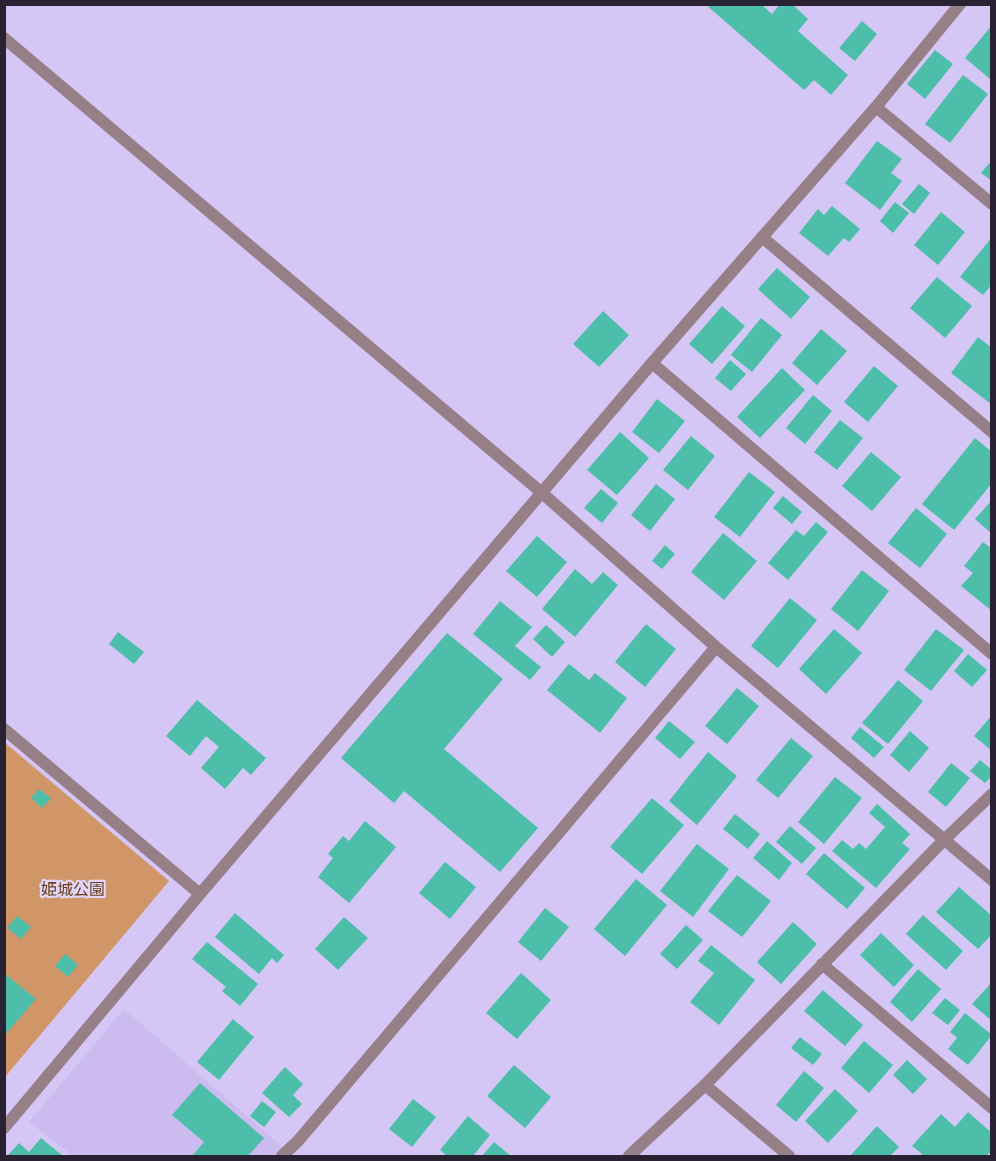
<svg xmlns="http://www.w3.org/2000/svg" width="996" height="1161" font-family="Signika,'Noto Sans JP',sans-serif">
<rect width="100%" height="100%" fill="#d5c7f5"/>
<path fill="#cbe" d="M124,1009L284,1148L273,1156H73L29,1122Z"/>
<path fill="#d09667" d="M4,742L169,881L5,1077H4Z"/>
<path fill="#4dbea9" d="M705,4H761L772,14L780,4H792L808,19L798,31L848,75L831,95L814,80L804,90Z
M862,21L877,34L855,61L839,48Z
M992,25V77L990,79L965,58Z
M935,50L953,64L925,99L907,84Z
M963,75L988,94L950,143L925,124Z
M877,141L902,159L891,173L902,181L880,210L845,183Z
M992,160V181L981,173Z
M919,184L930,193L914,214L902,204Z
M895,202L909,213L893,233L880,221Z
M832,206L860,229L849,242L844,238L828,256L799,233L818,209L824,215Z
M941,212L965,232L938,265L914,245Z
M992,237V284L983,295L960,277Z
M777,268L810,297L791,319L758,289Z
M937,277L972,306L945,338L910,308Z
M722,306L745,326L712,364L689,344Z
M603,311L629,335L599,367L573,344Z
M761,318L782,335L752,372L731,355Z
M821,329L847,351L817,385L792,363Z
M978,337L992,348V405L951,373Z
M730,360L746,374L731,391L715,378Z
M874,366L898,386L868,422L844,402Z
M782,368L805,390L760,438L737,417Z
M813,395L832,411L805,444L786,428Z
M657,399L685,421L659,453L632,432Z
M840,420L863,438L837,470L814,452Z
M620,432L649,458L617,495L587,470Z
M691,436L715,456L688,490L663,470Z
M975,438L992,452V483L954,530L922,504Z
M871,452L901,477L872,511L842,486Z
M749,472L775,492L740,537L714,517Z
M656,484L675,499L650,531L631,515Z
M601,489L618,503L602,523L584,508Z
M783,496L802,512L792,524L773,508Z
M992,500V534L975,519Z
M916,508L947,534L920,568L888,543Z
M816,522L828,532L788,580L768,563L796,530L804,536Z
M723,533L757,561L724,600L691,572Z
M537,536L567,562L537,597L506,571Z
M983,542L992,549V611L961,586L973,573L964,566Z
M665,545L675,554L662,569L652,561Z
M575,569L592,584L603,572L618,585L575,637L542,609Z
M862,570L889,591L858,631L831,609Z
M790,598L817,620L778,668L751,646Z
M500,601L532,627L515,646L541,667L530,680L473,634Z
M646,624L676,649L645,687L615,662Z
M546,625L565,642L552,657L533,639Z
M834,629L862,653L826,694L799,669Z
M936,629L964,650L931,691L904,670Z
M118,632L144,652L134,664L109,644Z
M447,633L503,679L444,749L538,828L500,872L404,791L394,803L341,758Z
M968,654L987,670L972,687L954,671Z
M569,664L589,680L595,673L627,698L600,733L547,690Z
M898,680L923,701L888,744L862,723Z
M737,688L759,706L727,744L705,726Z
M197,700L266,758L251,775L243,768L225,789L201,768L219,747L206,736L190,756L166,736Z
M992,715V751L974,736Z
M669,721L695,742L680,759L655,738Z
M860,727L884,747L874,758L851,738Z
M910,731L929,748L909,772L890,755Z
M791,738L813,756L778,798L756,780Z
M708,752L737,776L697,825L669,801Z
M980,760L992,770V776L985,783L970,771Z
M951,763L970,778L946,807L928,792Z
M835,777L862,798L824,844L798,822Z
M39,789L51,798L42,808L31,798Z
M652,798L684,825L642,874L610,847Z
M877,804L910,834L902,843L910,849L876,888L832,851L842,840L853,849L859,843L866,849L885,827L869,813Z
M735,814L760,834L748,849L723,829Z
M365,821L396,847L349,903L318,877L333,858L328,854L343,836L349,841Z
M790,826L816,848L802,864L776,842Z
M767,841L792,863L779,880L753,858Z
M697,844L729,869L693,917L660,891Z
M824,853L865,888L847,909L806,874Z
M445,862L476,887L450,919L419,893Z
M737,875L771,901L742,937L708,911Z
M636,879L667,905L625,956L594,929Z
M959,887L992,916V934L978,949L936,912Z
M545,908L569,927L541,961L518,942Z
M235,913L284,955L277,963L272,958L259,974L215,937Z
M923,915L963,951L946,970L906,934Z
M17,916L31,927L21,939L7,928Z
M344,917L368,938L338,970L315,949Z
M793,922L817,944L781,984L757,962Z
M686,925L703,940L677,969L660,954Z
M881,933L914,965L894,987L860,955Z
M207,942L258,984L240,1006L222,991L226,987L192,959Z
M711,945L755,980L719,1025L690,1002L714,973L698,961Z
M65,954L78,965L68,977L55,966Z
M918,969L941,989L912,1022L890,1002Z
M4,973L36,999L4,1036Z
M521,973L551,1000L517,1039L486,1013Z
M992,982V1021L972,1004Z
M823,990L863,1025L845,1046L804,1011Z
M945,998L960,1010L948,1025L932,1013Z
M965,1013L992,1035L968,1065L948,1049L957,1038L950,1032Z
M233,1019L254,1037L219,1080L197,1062Z
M800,1037L822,1054L813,1065L791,1048Z
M864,1041L893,1065L869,1093L841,1068Z
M907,1060L927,1079L913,1094L893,1075Z
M514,1065L551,1097L525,1128L487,1096Z
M285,1067L303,1084L293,1095L302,1104L289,1117L262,1093Z
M804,1071L824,1088L796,1122L776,1105Z
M200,1083L264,1138L248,1156H192L204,1142L172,1115Z
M835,1089L858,1111L828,1143L805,1121Z
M413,1099L436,1117L412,1147L389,1129Z
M262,1101L276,1112L264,1127L250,1116Z
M968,1112L992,1133V1151L986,1156H919L922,1154L912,1146L941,1114L955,1127Z
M468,1116L490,1135L473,1156H447L440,1150Z
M877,1126L899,1147L890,1156H850Z
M41,1138L63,1156H7L19,1143L29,1152Z
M494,1142L511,1156H482Z"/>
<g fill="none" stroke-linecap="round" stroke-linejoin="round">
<path stroke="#967f86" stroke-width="12" d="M4,38L541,492L716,647L992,880
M876,107L992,204
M762,237L992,432
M652,363L992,654
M4,729L200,894
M822,964L992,1108
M705,1085L789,1156
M4,1128L200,894L652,363L876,107L960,4
M282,1156L298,1141L716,647
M629,1156L705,1085L944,840L992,794"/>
</g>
<g text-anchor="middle" stroke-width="4.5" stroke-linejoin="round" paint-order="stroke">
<g font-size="16" fill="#6c3f17" stroke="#e1d6fb">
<text x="73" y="895">姫城公園</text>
</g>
</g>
<rect width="996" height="1161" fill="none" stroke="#282233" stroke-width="12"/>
</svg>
